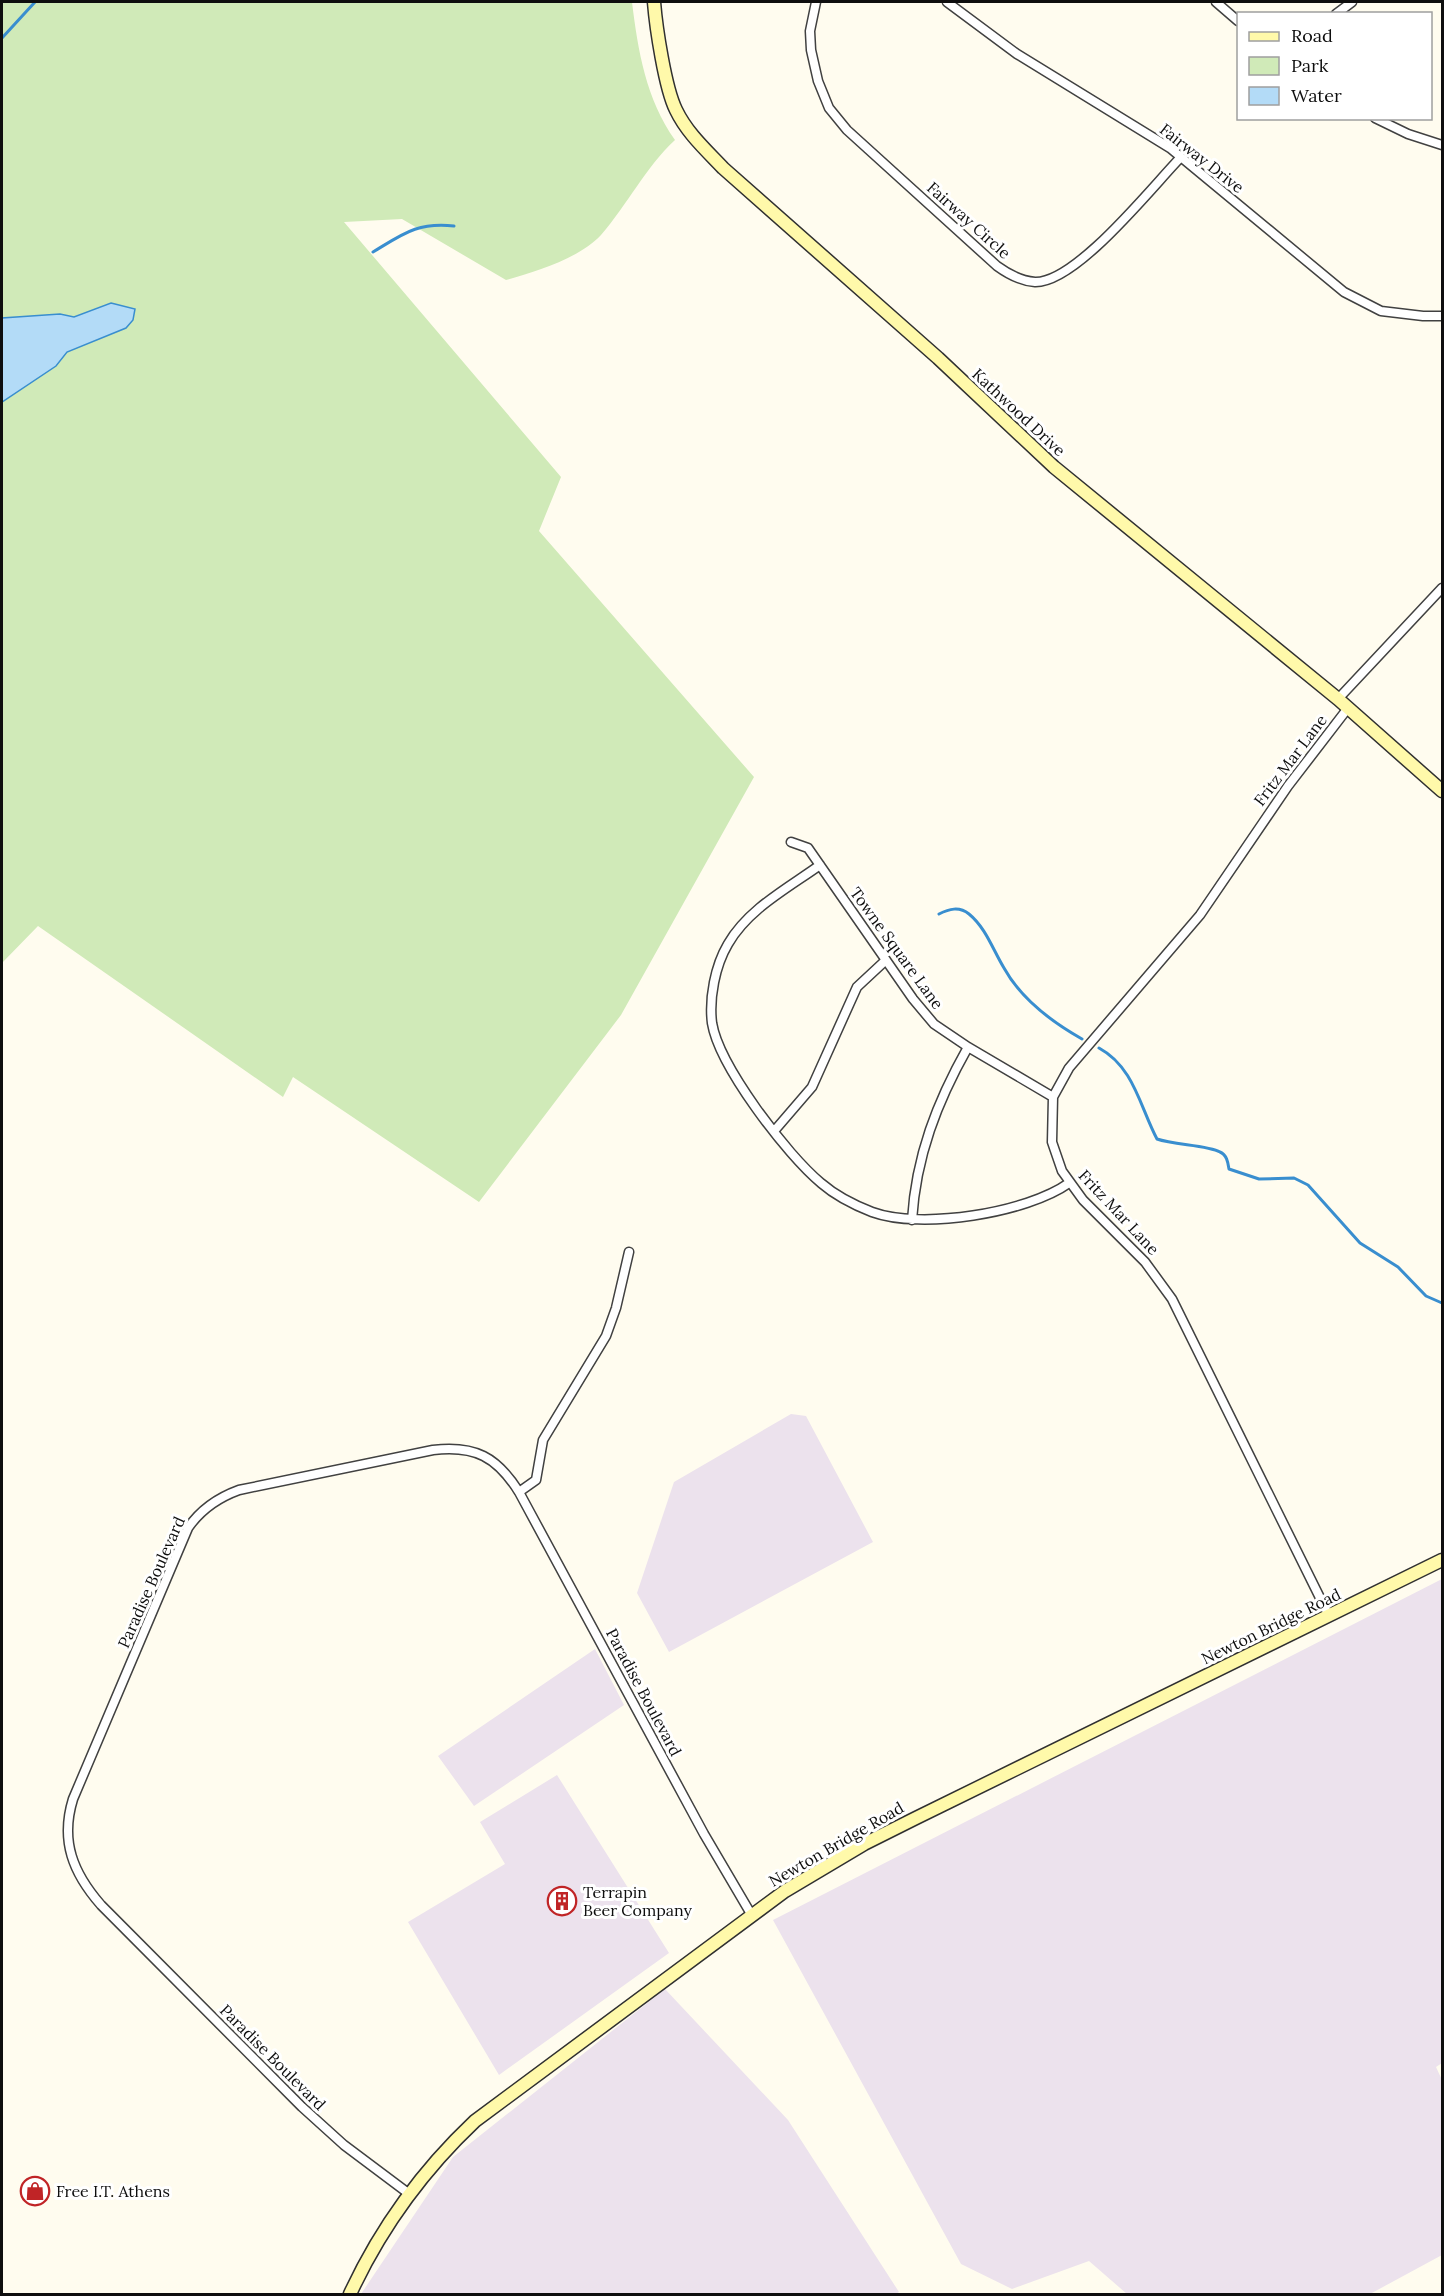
<svg xmlns="http://www.w3.org/2000/svg" width="1444" height="2296" font-family="Lora,serif">
<rect width="100%" height="100%" fill="#fffcef"/>
<path fill="#ece2ed" d="M791,1414L806,1416L873,1542L669,1652L637,1593L674,1482Z
M1442,1579V2063L1436,2067L1442,2080V2255L1370,2294H1127L1089,2261L1012,2289L961,2264L773,1920Z
M595,1649L624,1705L474,1806L438,1756Z
M557,1775L669,1953L499,2075L408,1922L505,1864L480,1822Z
M665,1989L788,2120L899,2292L896,2294H361L453,2157Z"/>
<path fill="#d0eab8" d="M2,2H632C638,51 646,99 675,140C645,168 628,204 601,235C580,258 535,272 506,280L402,219L344,222L561,477L539,531L754,777L621,1015L479,1202L293,1077L283,1097L38,926L2,963Z"/>
<path fill="#b3dbf7" stroke="#398ecf" stroke-width="1.5" d="M111,303L135,309L133,320L126,328L67,352L56,366L2,402V318L60,314L74,317Z"/>
<g fill="none" stroke-linecap="round" stroke-linejoin="round">
<path stroke="#398ecf" stroke-width="3" d="M2,38L35,2
M373,252C403,234 417,222 454,226
M939,914C949,909 959,906 969,914C986,928 993,950 1004,968C1021,999 1052,1022 1082,1039
M1099,1048C1134,1067 1140,1107 1157,1139C1174,1145 1208,1145 1220,1152C1227,1155 1228,1163 1229,1169L1259,1179L1294,1178L1308,1185L1360,1243L1398,1267L1426,1296L1442,1303"/>
<g stroke="#414141" stroke-width="11">
<path id="street" d="M816,2L810,31L811,50L818,81L829,108L847,130L997,266C1008,274 1021,281 1035,282C1076,283 1151,188 1181,157
M947,2L1017,54L1170,148L1344,292L1381,311L1423,316H1442
M1216,2L1238,21
M1336,14L1352,2
M1375,118L1408,134L1442,145
M1338,699L1442,588
M791,842L808,848L913,999L934,1024L968,1047L1053,1097
M820,865C788,888 748,909 728,944C715,966 709,998 712,1023C719,1066 787,1155 821,1183C836,1196 854,1205 872,1212C921,1230 1027,1213 1069,1183
M775,1130L812,1087L857,987L886,960
M912,1220C916,1156 937,1102 968,1047
M519,1492L536,1480L543,1440L606,1336L616,1308L629,1252
M1329,1616L1172,1299L1145,1262L1083,1200L1062,1171L1052,1142L1053,1097L1069,1068L1200,915L1288,786L1348,708
M408,2193L344,2145L302,2107L101,1905C73,1873 60,1841 73,1799L188,1528C201,1509 217,1498 239,1490L433,1450C475,1445 497,1457 519,1492L704,1834L751,1914"/>
</g>
<g stroke="#303030" stroke-width="15">
<path id="secondary" d="M654,2C656,27 665,88 676,110C687,133 706,150 723,168L938,358L1054,467L1338,699L1442,791
M350,2294C381,2227 421,2172 475,2121L785,1891L864,1844L916,1818L1442,1560"/>
</g>
<use href="#street" stroke="#fff" stroke-width="8"/>
<use href="#secondary" stroke="#fff9aa" stroke-width="12"/>
</g>
<defs>
<g id="building-ring" transform="scale(1.5)"><circle r="9.5" fill="#fff" stroke="#c02426" stroke-width="1.5"/><path d="M-4-6H4V6H1V3H-1V6H-4ZM-2.5-4.3h1.7v1.8h-1.7ZM.8-4.3h1.7v1.8H.8ZM-2.5-1h1.7V.8h-1.7ZM.8-1h1.7V.8H.8Z" fill="#c02426"/></g>
<g id="shop-ring" transform="scale(1.5)"><circle r="9.5" fill="#fff" stroke="#c02426" stroke-width="1.5"/><path d="M-5-2.5h2.3a2.7 3.5 0 0 1 5.4 0H5L5.5 6h-11ZM-1.5-2.5h3a1.5 2.3 0 0 0-3 0Z" fill="#c02426"/></g>
</defs>
<g fill-rule="evenodd">
<use href="#building-ring" x="562" y="1901"/>
<use href="#shop-ring" x="35" y="2191"/>
</g>
<g text-anchor="middle" stroke-width="6" stroke-linejoin="round" paint-order="stroke">
<g font-size="16" fill="#0e0e0e" stroke="#fff">
<text transform="translate(1202 158) rotate(38)" y="6">Fairway Drive</text>
<text transform="translate(969 220) rotate(42)" y="6">Fairway Circle</text>
<text transform="translate(1019 412) rotate(43)" y="6">Kathwood Drive</text>
<text transform="translate(1290 760) rotate(-53)" y="6">Fritz Mar Lane</text>
<text transform="translate(897 948) rotate(54)" y="6">Towne Square Lane</text>
<text transform="translate(1119 1212) rotate(47)" y="6">Fritz Mar Lane</text>
<text transform="translate(151 1582) rotate(-66)" y="6">Paradise Boulevard</text>
<text transform="translate(1271 1626) rotate(-26)" y="6">Newton Bridge Road</text>
<text transform="translate(644 1692) rotate(62)" y="6">Paradise Boulevard</text>
<text transform="translate(836 1844) rotate(-30)" y="6">Newton Bridge Road</text>
<text transform="translate(273 2057) rotate(45)" y="6">Paradise Boulevard</text>
</g>
<g font-size="16" fill="#0e0e0e" stroke="#fff" text-anchor="start">
<text x="583" y="1898">Terrapin<tspan x="583" dy="18">Beer Company</tspan></text>
<text x="56" y="2197">Free I.T. Athens</text>
</g>
</g>
<rect width="1444" height="2296" fill="none" stroke="#0e0e0e" stroke-width="6"/>
<rect x="1237" y="12" width="195" height="108" fill="#ffffff" stroke="#9f9f9f" stroke-width="1.5"/>
<rect x="1249" y="32" width="30" height="9" fill="#fff9aa" stroke="#9f9f9f" stroke-width="1.5"/>
<text x="1291" y="42" font-size="18" fill="#0e0e0e">Road</text>
<rect x="1249" y="57" width="30" height="18" fill="#d0eab8" stroke="#9f9f9f" stroke-width="1.5"/>
<text x="1291" y="72" font-size="18" fill="#0e0e0e">Park</text>
<rect x="1249" y="87" width="30" height="18" fill="#b3dbf7" stroke="#9f9f9f" stroke-width="1.5"/>
<text x="1291" y="102" font-size="18" fill="#0e0e0e">Water</text>
</svg>
